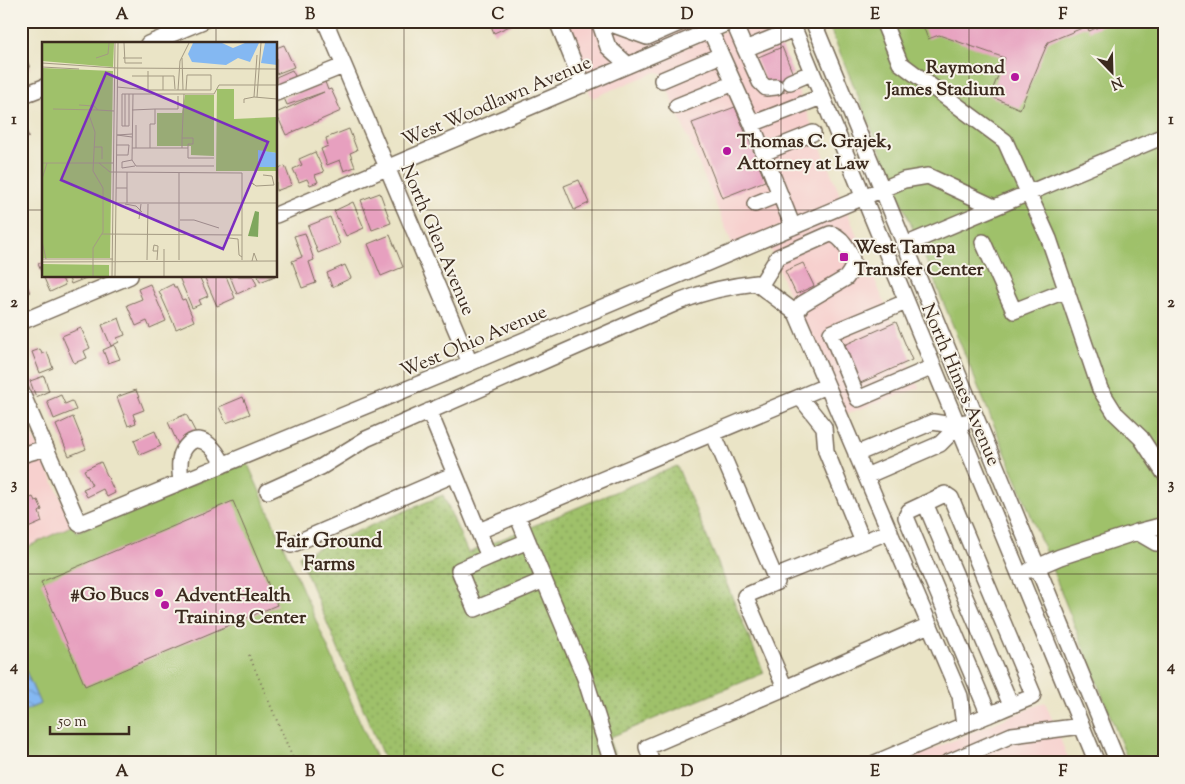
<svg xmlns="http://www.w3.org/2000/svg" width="1185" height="784" font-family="'Sorts Mill Goudy',serif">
<defs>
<pattern id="grass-dots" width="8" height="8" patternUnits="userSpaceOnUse" patternTransform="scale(1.25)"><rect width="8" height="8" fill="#9fc16a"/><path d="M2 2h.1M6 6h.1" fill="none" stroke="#839d57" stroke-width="1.8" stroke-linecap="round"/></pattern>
<pattern id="water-waves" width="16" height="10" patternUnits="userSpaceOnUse" patternTransform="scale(1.25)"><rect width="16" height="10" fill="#84b8f2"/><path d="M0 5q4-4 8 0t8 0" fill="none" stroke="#6d96c3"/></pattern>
</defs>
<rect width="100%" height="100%" fill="#f7f3e8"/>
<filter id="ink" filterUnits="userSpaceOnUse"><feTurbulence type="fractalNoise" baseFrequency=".02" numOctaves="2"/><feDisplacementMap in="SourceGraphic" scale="10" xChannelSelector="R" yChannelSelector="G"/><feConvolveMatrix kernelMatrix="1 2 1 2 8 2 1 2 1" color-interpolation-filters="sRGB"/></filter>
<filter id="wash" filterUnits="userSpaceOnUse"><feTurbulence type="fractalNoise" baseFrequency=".0096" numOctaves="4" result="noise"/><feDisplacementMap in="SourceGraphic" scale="20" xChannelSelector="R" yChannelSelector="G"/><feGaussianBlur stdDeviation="1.12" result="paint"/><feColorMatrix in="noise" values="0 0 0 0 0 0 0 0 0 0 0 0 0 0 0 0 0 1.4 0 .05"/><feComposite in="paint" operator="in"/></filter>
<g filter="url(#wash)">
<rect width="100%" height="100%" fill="#eae4c6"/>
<path fill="#f7d0ce" d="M563,21H715L586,77Z
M748,21H770L842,200L733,246L661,73L656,72L592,98L588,89Z
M847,211L919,388L840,416L768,244Z
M30,430L73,525L21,550V434Z
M1045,702L1070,763H899Z"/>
<path fill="url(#grass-dots)" stroke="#6d7644" d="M677,466L764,673L608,738L618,763H386L299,556L443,495L468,553Z"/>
<path fill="#9fc16a" stroke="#6d7644" d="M827,21H1164V763H1129L1020,488Z
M247,462L378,763H21V712L40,704L21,660V550L73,525L76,532Z"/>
<path fill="url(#water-waves)" stroke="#607188" d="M21,660L40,704L21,712Z"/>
<g id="blocks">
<path fill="#e7a0bf" d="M489,21H510L512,25L494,33Z
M921,21H1038V27L1051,21H1113L1089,31L1087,26L1048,42L1020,109L990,96L1005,58L939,35L928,39Z
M284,45L294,67L276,74V48Z
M782,47L793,74L787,75L793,89L779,94L774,81L767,85L756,58Z
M21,52H24L30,68L21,71Z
M292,70L296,78L276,86V77Z
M325,82L328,90L331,89L341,111L286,135L276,113L324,92L287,105L284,98Z
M735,107L747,137L753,135L758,148L753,150L765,181L722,198L692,123Z
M21,119L29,137L21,140Z
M349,129L357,150L350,153L355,167L344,171L340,160L327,165L321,149L328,146L326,138Z
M315,152L324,172L315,175L318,182L310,185L307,179L299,182L293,169L302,165L299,159Z
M285,166L292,185L276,191V169Z
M579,180L589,203L574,210L564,186Z
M380,193L391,223L372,230L361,200Z
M353,202L364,228L346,236L334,211Z
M330,217L340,244L318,253L308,226Z
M305,233L314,260L309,262L316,283L302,288L292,261L302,257L294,236Z
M390,235L403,267L381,276L368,244Z
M44,261V276H61L65,285L50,292L38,264Z
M803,263L814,286L796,294L785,271Z
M345,265L351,278L332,287L327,273Z
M21,270L30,293L21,296Z
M68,276H91L71,284Z
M182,276H199L208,296L199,300L201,304L192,308L179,277Z
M204,276H226L235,298L217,306Z
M230,276H253L257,285L237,294Z
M258,276H275L260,282Z
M150,284L166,321L150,328L147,321L136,326L127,305L142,299L138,289Z
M173,284L174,287H176L182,300L185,299L194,321L176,329L159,291Z
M119,318L125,335L117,338L119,342L111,346L102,325Z
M896,322L912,360L856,385L840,347Z
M81,328L90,348L84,351L87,358L74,363L62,336Z
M114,345L120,359L108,363L103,350Z
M40,349L42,354L47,352L53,368L40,373L32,352Z
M44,376L49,391L36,397L30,381Z
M136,390L144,410L133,414L136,423L128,426L117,397Z
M61,395L65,404L72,401L76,410L54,419L47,401Z
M243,397L250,414L226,423L219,407Z
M186,414L197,435L178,444L168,422Z
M73,417L86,449L69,456L56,425Z
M155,431L161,446L140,455L134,440Z
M101,462L115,493L107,497L103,489L87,497L83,489L92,485L84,470Z
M33,497L35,501L38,500L42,510L39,512L42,522L21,531V502Z
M233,501L277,605L85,686L41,582Z"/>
</g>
</g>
<g filter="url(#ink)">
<use href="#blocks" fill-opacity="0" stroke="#786b59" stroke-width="1"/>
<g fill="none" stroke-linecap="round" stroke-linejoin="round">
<g stroke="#786b59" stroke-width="18">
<path id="minor" d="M325,21L470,363
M557,21L583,85
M599,21L608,47L628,65
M603,21L647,37L684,21
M733,21L745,49L794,29
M791,21L1097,763
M813,21L1118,763
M883,21L900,63L1005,141L1049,239L1100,389L1115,413L1141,438L1164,473
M710,30L752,124L821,97
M148,44L203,21
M745,49L760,82L766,88L776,87
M662,80L721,55
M790,82L811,73
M276,93L343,66
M21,96L44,87
M677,106L734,83
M752,124L793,227
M763,153L813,133
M755,204L780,194
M276,215L732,21
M983,242L1014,311L1067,290
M905,245L1164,136
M760,286L778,257L830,234C841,235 851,251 853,264C853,269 849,274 846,278L802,304L796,313
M906,302L831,333L858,399L933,367
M21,322L130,276
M21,391L79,524L470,363L904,180L928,176L994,207
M800,397L824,427L826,451L863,542
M429,411L455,474
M856,454L933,422L958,426
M21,455L46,448
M866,476L940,444L958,426L965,422
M181,482C180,472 178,460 183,451C197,426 217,449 223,465
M268,491L321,467L366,439L681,301C706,291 729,286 756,283L796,313L960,696L964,725L875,763
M925,503L1011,705
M1164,525L1137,532L1156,543H1164
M479,531L826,386
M291,545L455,474L489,557L459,570L475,609L544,580L517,515
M489,557L528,541
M1030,570L1060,557L1137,532
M775,577L890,531
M544,580L585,678L612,763
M785,688L929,625
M964,725C987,716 1009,706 1032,697L1033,694L951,498L945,494L909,511L906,517L989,715
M652,763L647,747L785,688L745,596L777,582L713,433
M947,763L1012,735L1082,726"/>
</g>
<path stroke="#786b59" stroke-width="2" stroke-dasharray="1 4" stroke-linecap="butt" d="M249,655L295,763"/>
<use href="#minor" stroke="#fff" stroke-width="15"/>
</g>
</g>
<path fill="none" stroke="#3b2a1e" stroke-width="1" stroke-opacity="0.55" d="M216,21V44M404,21V763M592,21V763M781,21V763M969,21V763M21,210H44M276,210H1164M216,276V763M21,392H1164M21,574H1164"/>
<g fill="#b5179e" stroke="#f7f3e8" stroke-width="2">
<circle cx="1015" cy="77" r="5"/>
<circle cx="727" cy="151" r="5"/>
<rect x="839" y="252" width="10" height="10" rx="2.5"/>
<circle cx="159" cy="593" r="5"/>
<circle cx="165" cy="605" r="5"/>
</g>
<g text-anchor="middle" stroke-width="4" stroke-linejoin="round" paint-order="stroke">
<g font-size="19" font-weight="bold" fill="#3b2a1e" stroke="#f7f3e8" text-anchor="start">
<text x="1005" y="73" text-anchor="end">Raymond<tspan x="1005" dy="22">James Stadium</tspan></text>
<text x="737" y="147">Thomas C. Grajek,<tspan x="737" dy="22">Attorney at Law</tspan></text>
<text x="854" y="253">West Tampa<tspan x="854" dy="22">Transfer Center</tspan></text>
<text x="149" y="600" text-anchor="end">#Go Bucs</text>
<text x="175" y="601">AdventHealth<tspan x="175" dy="22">Training Center</tspan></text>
</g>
<g font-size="19" fill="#3b2a1e" stroke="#f7f3e8">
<text transform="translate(496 100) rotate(-23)" y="7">West Woodlawn Avenue</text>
<text transform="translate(439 239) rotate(67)" y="7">North Glen Avenue</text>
<text transform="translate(473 340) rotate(-23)" y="7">West Ohio Avenue</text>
<text transform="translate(962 384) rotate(67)" y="7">North Himes Avenue</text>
</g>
<g font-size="20" font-weight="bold" fill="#3b2a1e" stroke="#f7f3e8">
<text x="329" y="547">Fair Ground<tspan x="329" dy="23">Farms</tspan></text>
</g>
</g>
<g transform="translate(42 42)">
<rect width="235" height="235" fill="#eae4c6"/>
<path d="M143,53H172V114L149,113V104H115V71H140Z" fill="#9fc16a"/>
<path d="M213,169L217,170L216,195L206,194Z" fill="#7fa75e"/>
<path d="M0,1H72L71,25L0,19Z" fill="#9fc16a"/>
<path d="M0,26L71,29L68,216H0ZM175,47H192V77L235,75V111L216,109V125H235V129H174ZM0,222L67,223V234H0Z" fill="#9fc16a"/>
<path d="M151,1H180L191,6L203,1H217L208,20L196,16L184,23L150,20L146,12ZM223,1H235V23L219,21ZM216,108L235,111V125H216Z" fill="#84b8f2"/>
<path fill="none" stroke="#a49a83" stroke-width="1" d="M82,1L83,21H100M54,16L66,12L67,1M81,16H100M0,21L75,26L235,27M0,25L37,27M90,34H121V48M121,34H132L133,47M75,45L106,48V29M106,48H141L140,16M136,48L138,19L147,1M141,48H169V33H145L144,48M83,52V84M87,52V84H80V52H91M212,55L215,13M215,55L219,1M202,61V57L212,55L235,57M11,67L56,68L52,64L37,63M56,68L72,69M90,68L113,67M46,70L53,90L51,129L61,146V190L51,206V234M94,83V106M75,93L90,92M75,93L90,95M140,96L142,52M74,103H87L86,113H75M52,105H60V117M90,106H146M108,106V82H113V67H136V54M140,106V96H151V102H146V116H172M90,118L80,120V126L93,124M0,121H71M57,121L68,130L200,131V218M172,124H94L90,118L91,52H172L177,43H235M0,137L5,121M212,143L209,140L214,144L232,143L230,134L221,133M74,146H85V161M85,146V130M73,161H235M83,162L94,164L100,170M97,177L99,162M138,178H152L177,186M60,192L200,193M187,196L196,197L197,213L200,215M0,199L4,217M122,207V234M0,217H71M105,218L106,162M115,218L116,204L112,203L111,209H116M137,218V130M210,219L212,211L215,219M0,220L235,219M70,234L73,1M73,234L76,1"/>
<path fill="#7b2cbf" fill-opacity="0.15" stroke="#7b2cbf" stroke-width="2.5" d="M64,31L226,100L181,207L19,138Z"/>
<rect width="235" height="235" fill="none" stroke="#3b2a1e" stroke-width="2.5"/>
</g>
<rect width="1185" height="784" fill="none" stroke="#f7f3e8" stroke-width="55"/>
<g transform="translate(1112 72) rotate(157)" stroke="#f7f3e8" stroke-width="4" paint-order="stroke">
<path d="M0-4L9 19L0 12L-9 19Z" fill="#3b2a1e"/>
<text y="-8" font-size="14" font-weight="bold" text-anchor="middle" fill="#3b2a1e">N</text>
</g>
<path d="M50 726v8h79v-8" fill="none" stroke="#3b2a1e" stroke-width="2.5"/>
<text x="58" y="726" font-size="15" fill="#3b2a1e" stroke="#f7f3e8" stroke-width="4" paint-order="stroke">50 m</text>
<rect x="28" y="28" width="1130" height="728" fill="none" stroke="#3b2a1e" stroke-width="2"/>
<g font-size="16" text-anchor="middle" font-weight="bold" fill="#3b2a1e">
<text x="122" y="19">A</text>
<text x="310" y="19">B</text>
<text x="498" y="19">C</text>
<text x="687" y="19">D</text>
<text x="875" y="19">E</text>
<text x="1063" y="19">F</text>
<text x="14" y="124">1</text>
<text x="1171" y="124">1</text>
<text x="14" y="307">2</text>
<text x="1171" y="307">2</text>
<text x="14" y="489">3</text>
<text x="1171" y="489">3</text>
<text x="14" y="671">4</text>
<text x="1171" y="671">4</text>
<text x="122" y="776">A</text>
<text x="310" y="776">B</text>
<text x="498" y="776">C</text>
<text x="687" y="776">D</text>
<text x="875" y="776">E</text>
<text x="1063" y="776">F</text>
</g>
</svg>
